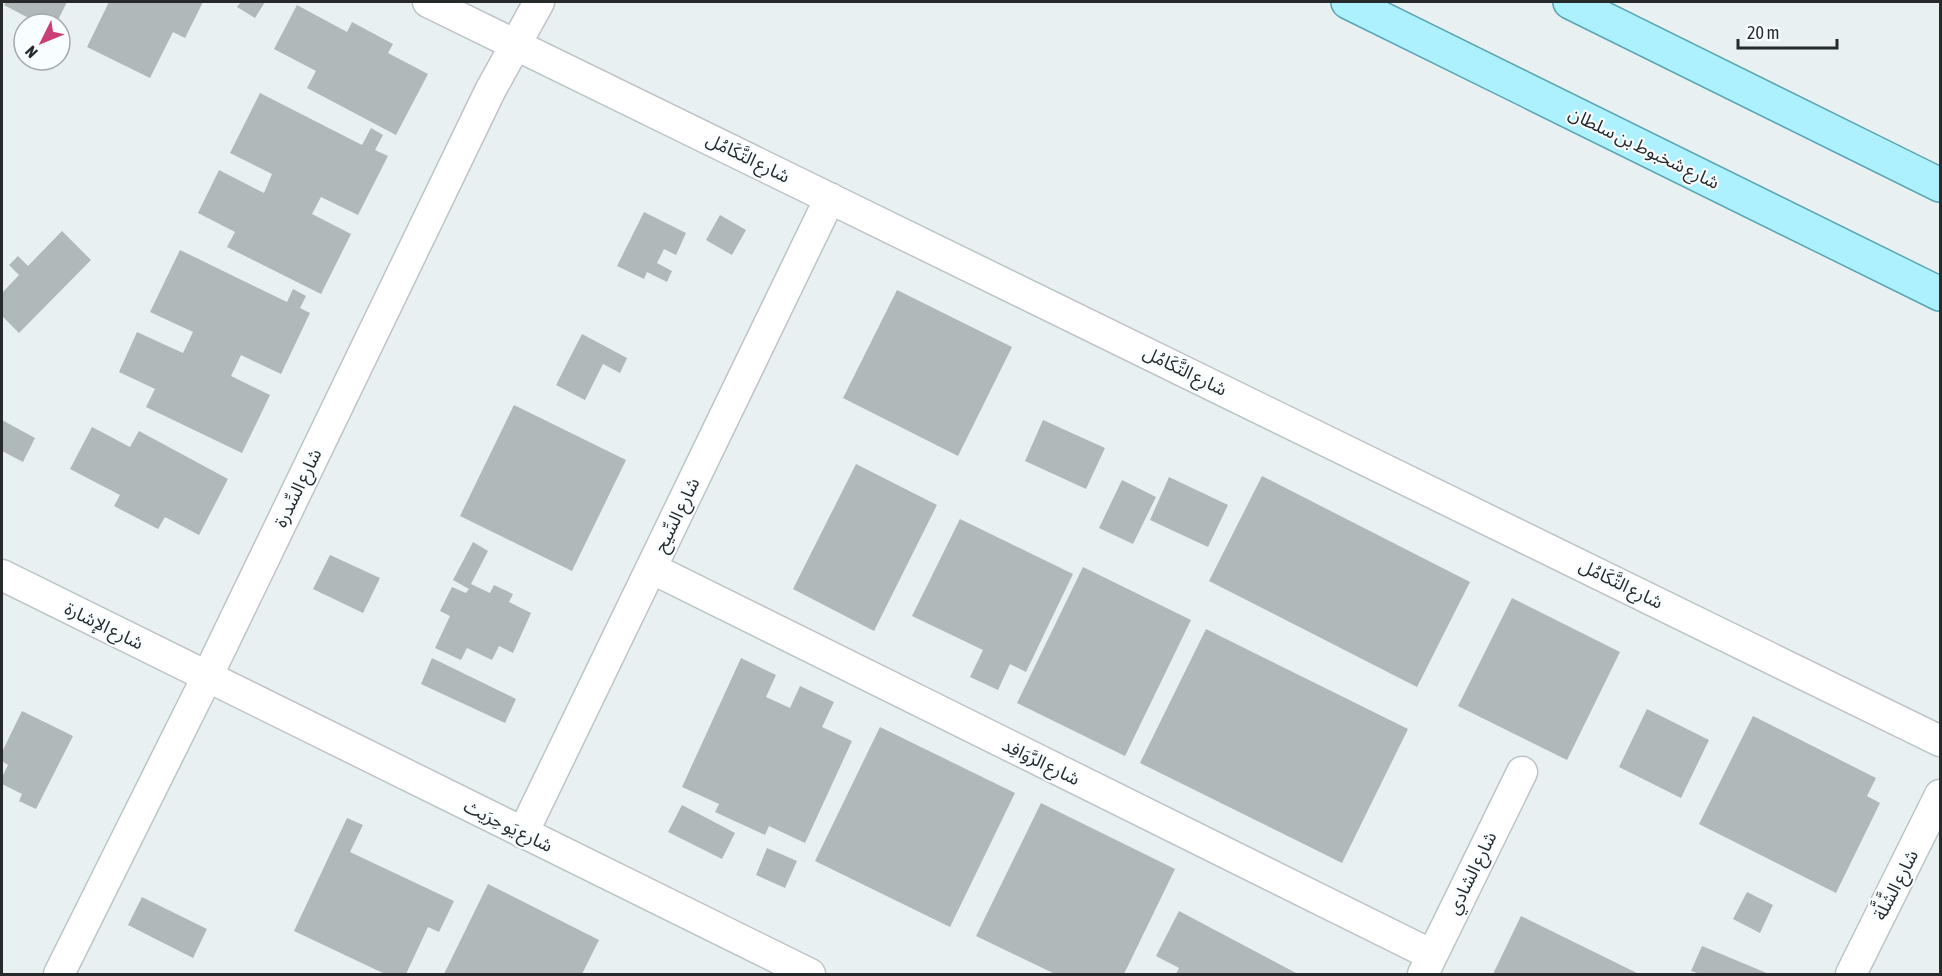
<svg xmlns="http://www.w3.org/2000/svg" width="1942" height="976" font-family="'Asap Condensed','Noto Sans Arabic',sans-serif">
<rect width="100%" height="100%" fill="#e9f0f2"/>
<path fill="#b1b8ba" d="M6,2H67L56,24H40L4,5Z
M109,2H203L185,38L173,32L150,78L87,47Z
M241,2H265L255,18L237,7Z
M297,5L347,32L352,22L393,44L388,53L428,74L396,135L307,88L316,71L274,49Z
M260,93L362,145L371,128L383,135L375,150L388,156L358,215L321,197L312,214L351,234L321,294L227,247L235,232L198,213L219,170L264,193L272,174L230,153Z
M644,212L686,233L676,255L664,249L657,263L672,271L667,282L647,272L644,279L617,266Z
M720,215L746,230L732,255L706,240Z
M62,231L91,260L19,333L2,316V293L19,275L9,265L18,256L28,266Z
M180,250L287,302L293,289L306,296L300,308L310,313L281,374L241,355L231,376L270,395L242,453L146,407L155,389L119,372L137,332L183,353L193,332L150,312Z
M897,290L1012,347L958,456L843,398Z
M582,334L627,358L620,373L603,364L585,400L556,385Z
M514,405L626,460L572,571L460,516Z
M2,420L35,438L23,462L2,451Z
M1043,420L1105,448L1086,489L1025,461Z
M92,427L130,447L139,431L228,479L199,535L165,517L158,529L114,506L120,495L70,469Z
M856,464L937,505L874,631L793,589Z
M1262,476L1470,582L1417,687L1209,581Z
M1169,477L1228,505L1208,547L1150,520Z
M1122,480L1156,497L1133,544L1099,528Z
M960,519L1073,574L1026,672L1010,664L998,690L970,677L983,650L912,616Z
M473,542L488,551L471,584L490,593L494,585L513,594L509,602L531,613L513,653L499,646L492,660L467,648L461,660L435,648L450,616L440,611L452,587L466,593L469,589L453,580Z
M330,555L380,578L363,613L313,589Z
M1083,567L1191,620L1125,756L1017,703Z
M1512,598L1620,652L1567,760L1458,706Z
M1206,629L1408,729L1342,863L1140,763Z
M432,658L516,699L505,723L421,684Z
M741,658L776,675L766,697L790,708L800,686L834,702L822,727L852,741L805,843L769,826L765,835L715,812L719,804L682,787Z
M1647,709L1709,740L1681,798L1619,767Z
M22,711L73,736L36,809L19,801L22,794L2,784V777L8,765L2,761V752Z
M1753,716L1876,778L1867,796L1880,803L1836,893L1699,824Z
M880,727L1015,793L950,927L815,861Z
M1041,803L1175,869L1124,974H1055L976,936Z
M682,805L735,833L722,859L668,832Z
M347,818L363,825L350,852L454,901L439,932L428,927L406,974H385L294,931Z
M767,848L797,861L785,888L756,875Z
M488,884L599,940L582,974H444Z
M1747,892L1773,905L1760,933L1733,919Z
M142,897L207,929L193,958L128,925Z
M1179,911L1298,974H1176L1179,968L1156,956Z
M1521,916L1639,974H1493Z
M1702,946L1769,974H1700L1691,971Z"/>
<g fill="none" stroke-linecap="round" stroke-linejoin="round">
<g stroke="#bdc4c6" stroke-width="33">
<path id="minor" d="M428,2L1940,741
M651,568L1432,955
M2,575L810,974
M523,833L830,198
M59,974L207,677L490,91L539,2
M1423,974L1522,772
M1851,974L1940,795"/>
</g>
<g stroke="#5aa5b2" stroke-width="36">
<path id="primary" d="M1348,2L1940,294
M1570,2L1940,185"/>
</g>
<use href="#minor" stroke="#fff" stroke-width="30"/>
<use href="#primary" stroke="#acf1fd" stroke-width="33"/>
</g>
<g text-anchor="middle" stroke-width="4.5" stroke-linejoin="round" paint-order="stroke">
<g font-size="18" fill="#272a2a" stroke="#f8fdff">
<text transform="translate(1644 148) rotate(26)" y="6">شارع شخبوط بن سلطان</text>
<text transform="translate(748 158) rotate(26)" y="6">شارع التَّكَامُل</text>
<text transform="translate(1185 371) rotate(26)" y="6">شارع التَّكَامُل</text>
<text transform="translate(298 488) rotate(-64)" y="6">شارع السِّدرة</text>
<text transform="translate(677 515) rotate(-64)" y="6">شارع السِّيح</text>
<text transform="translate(1621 584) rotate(26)" y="6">شارع التَّكَامُل</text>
<text transform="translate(104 626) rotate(26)" y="6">شارع الإشارة</text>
<text transform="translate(1041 762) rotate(26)" y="6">شارع الرَّوَافِد</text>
<text transform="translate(508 826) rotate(26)" y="6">شارع يَو حِرَيث</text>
<text transform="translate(1472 873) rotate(-64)" y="6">شارع الشادي</text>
<text transform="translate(1896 885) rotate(-63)" y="6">شارع الشَّلَّة</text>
</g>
</g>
<rect width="1942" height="976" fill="none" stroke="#272a2a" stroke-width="6"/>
<g transform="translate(42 42) rotate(227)"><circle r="28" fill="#f8fdff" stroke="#a4a9aa" stroke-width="1.5"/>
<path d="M0-4.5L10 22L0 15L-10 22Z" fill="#ca3f76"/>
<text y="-9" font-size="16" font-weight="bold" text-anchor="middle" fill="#272a2a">N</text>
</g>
<path d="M1738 39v9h99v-9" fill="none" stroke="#272a2a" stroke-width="3"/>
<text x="1747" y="39" font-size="18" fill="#272a2a" stroke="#f8fdff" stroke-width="4.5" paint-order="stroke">20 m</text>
</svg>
